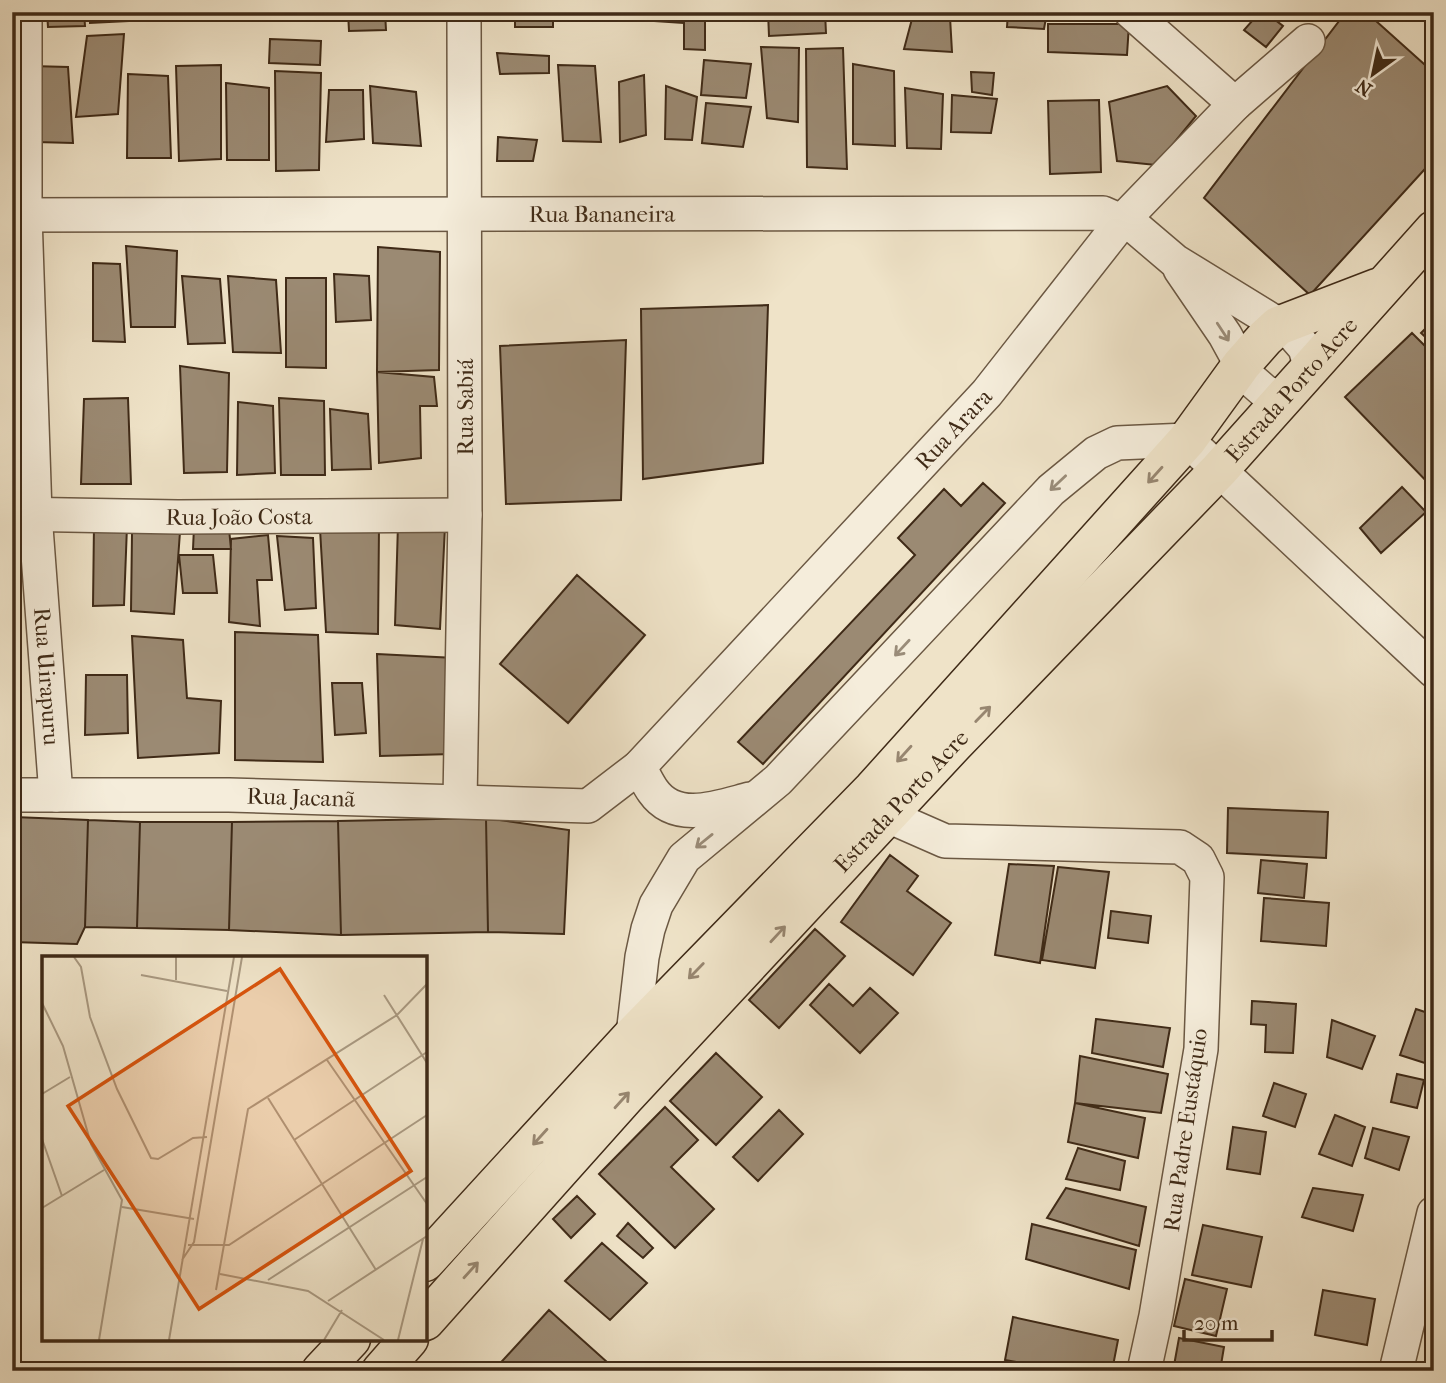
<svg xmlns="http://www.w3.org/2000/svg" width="1446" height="1383" font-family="'IM FELL French Canon',serif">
<rect width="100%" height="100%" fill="#efe3c8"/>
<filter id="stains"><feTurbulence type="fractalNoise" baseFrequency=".00286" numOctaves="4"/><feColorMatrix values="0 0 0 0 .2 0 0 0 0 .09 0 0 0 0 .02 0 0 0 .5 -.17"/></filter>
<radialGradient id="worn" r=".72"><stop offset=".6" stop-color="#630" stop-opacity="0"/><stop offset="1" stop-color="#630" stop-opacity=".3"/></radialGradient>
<path fill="#9b8a73" stroke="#3f2a17" stroke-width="2" d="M47,12H84L85,26L48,27Z
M90,12H127L128,21L90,23Z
M184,12H220V19L184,21Z
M348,12H385L386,30L349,31Z
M515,12H553V27H515Z
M569,12H604V18L570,19Z
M613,12H650V17H613Z
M655,12H705V50L684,49V23L655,21Z
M710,12H760V15L710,18Z
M768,12H825L826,33L769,36Z
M855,12H892V19L855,20Z
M951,12H992V18L951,17Z
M1008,12H1047L1044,29L1007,27Z
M1260,12H1265L1283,26L1266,47L1244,30Z
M1346,12H1366L1434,73V159L1310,295L1204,198Z
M950,17L952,52L904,49L912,19Z
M1048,24H1129L1127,55L1048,52Z
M124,34L118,114L76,117L87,36Z
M270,39L321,41L320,65L269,63Z
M761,47L799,48L798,122L767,118Z
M843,48L847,169L807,167L806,49Z
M497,53L549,56V73L500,74Z
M704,60L751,64L746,98L701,95Z
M853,64L894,71L895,146L853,144Z
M221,65V159L179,161L176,66Z
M558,65L595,66L601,142L563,141Z
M31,66L68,67L73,143L36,142Z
M275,71L321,73L319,170L276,171Z
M971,72L994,73L992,95L972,92Z
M128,74L168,76L171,158H127Z
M644,75L646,135L620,142L619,82Z
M226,83L269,88V160H227Z
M370,86L416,92L421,146L373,143Z
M666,86L697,97L692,140L665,139Z
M1167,86L1196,116L1156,165L1117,161L1109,102Z
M905,88L943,94L941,149L907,148Z
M329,90H363L364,139L326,142Z
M952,95L997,99L991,133L951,132Z
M1099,100L1101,172L1050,174L1048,101Z
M706,103L751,107L743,147L702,143Z
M498,137L537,140L533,161H497Z
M126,246L177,251L175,327H131Z
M378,247L440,252L439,370L377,372Z
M93,263L120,264L125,342L93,341Z
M334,274L369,276L371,320L336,322Z
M182,276L220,279L225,343L188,344Z
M228,276L276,280L281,353L233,352Z
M286,278H326V368L286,367Z
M768,305L763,463L643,479L641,309Z
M1434,320V345L1421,333Z
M1412,333L1434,355V489L1345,397Z
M626,340L621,500L506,504L500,346Z
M180,366L229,373L227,472L184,473Z
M377,372L434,377L437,406H420L421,458L379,463Z
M128,398L131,484H81L84,399Z
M279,398L324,401L325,475H281Z
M238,402L273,406L275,473L237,475Z
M330,409L368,414L371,469L332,470Z
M983,483L1005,503L763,764L738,742L915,555L898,538L944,489L961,506Z
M1402,487L1426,512L1381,553L1360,528Z
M94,524L127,526L124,605L93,606Z
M398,524L445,526L440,629L395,625Z
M194,527L229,529L231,549H193Z
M379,527L378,634L326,632L320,529Z
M180,532L174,614L131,611L132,533Z
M268,535L272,580H257L260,626L229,622L231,539Z
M277,536L313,538L316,608L285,610Z
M179,555H213L217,593H183Z
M577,575L645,635L568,723L500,664Z
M235,632L318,635L323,762L235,760Z
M132,636L183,640L187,698L221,701L219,753L138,758Z
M377,654L455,658L452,754L380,756Z
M12,655H16V762H12Z
M86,675H127L128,733L85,735Z
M332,683H362L366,733L335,735Z
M1228,808L1328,812L1326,858L1227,853Z
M14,817L88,820L85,927L77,944L12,942Z
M486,818L569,830L564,934L488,932Z
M486,818L488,932L341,935L338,821Z
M88,820L140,822L137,928L85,927Z
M338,821L341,935L229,930L232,822Z
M140,822H232L229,930L137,928Z
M890,855L918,876L907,891L951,923L913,975L841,922Z
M1261,860L1307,864L1304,898L1258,893Z
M1009,864L1054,866L1040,963L995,955Z
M1058,867L1109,872L1095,968L1042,960Z
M1264,898L1329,903L1326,946L1261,941Z
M1111,911L1151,916L1148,943L1108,938Z
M815,929L845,956L779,1028L749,1000Z
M829,984L853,1006L870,988L898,1013L860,1053L810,1005Z
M1252,1001L1296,1004L1293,1053L1265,1052L1266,1025L1251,1024Z
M1416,1009L1434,1015V1056L1431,1065L1400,1055Z
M1096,1019L1170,1028L1163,1067L1092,1053Z
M1332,1020L1375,1036L1362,1069L1327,1057Z
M716,1053L762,1097L716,1145L670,1101Z
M1080,1056L1168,1074L1161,1113L1075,1103Z
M1397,1074L1424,1080L1417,1108L1391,1102Z
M1274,1083L1306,1094L1295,1127L1263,1116Z
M1075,1103L1145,1118L1138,1158L1068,1142Z
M665,1107L698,1140L671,1167L714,1209L675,1248L599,1174Z
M779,1110L803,1134L758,1181L733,1157Z
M1335,1115L1365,1127L1352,1166L1319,1154Z
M1233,1127L1266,1132L1260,1174L1227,1169Z
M1373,1128L1409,1137L1399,1170L1365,1158Z
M1078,1148L1125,1161L1120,1190L1066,1179Z
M1066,1188L1146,1207L1139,1246L1047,1218Z
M1313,1188L1363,1195L1353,1231L1302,1217Z
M577,1196L595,1214L571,1238L553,1219Z
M628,1223L653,1248L643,1258L617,1236Z
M1032,1224L1136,1250L1129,1289L1026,1259Z
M1203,1225L1262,1237L1251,1287L1192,1275Z
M602,1243L647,1283L610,1320L565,1281Z
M1185,1279L1227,1289L1216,1336L1174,1326Z
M1323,1290L1375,1299L1367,1345L1315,1335Z
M549,1310L617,1371H493Z
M1013,1317L1118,1340L1112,1371H1066L1005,1360Z
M1179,1338L1224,1347L1220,1371H1173Z"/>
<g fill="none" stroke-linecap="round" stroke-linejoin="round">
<g stroke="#6b5843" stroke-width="36">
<g id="minor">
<path id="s1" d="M25,12V215L35,514L56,795"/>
<path d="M1131,12L1235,104"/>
<path id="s2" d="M12,215L1103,213L1135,227L1175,261L1292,333L1305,348L1311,369"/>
<path d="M1180,269L1225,335L1248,377L1264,391L1282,401"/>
<path id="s3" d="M13,514L178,517L465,515"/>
<path d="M639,767C644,775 648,784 653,791C676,824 719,807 750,799"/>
<path id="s4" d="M12,795H229L588,806L639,767L987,393L1123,220L1235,104L1308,41"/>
<path d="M870,800L888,816L945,841L1180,847L1198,859L1207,877L1201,1049L1156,1316L1144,1371"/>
<path d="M460,801L465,515L464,12"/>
<path d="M633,1035L642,957L648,929L656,905L684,858L778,780L1051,490L1096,453L1117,443L1187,440L1434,671"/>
<path d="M1396,1371L1434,1213"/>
</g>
</g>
<g stroke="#3f2a17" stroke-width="41">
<g id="major">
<path d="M425,1262L633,1035L873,789L1187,440L1242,364L1265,338L1278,326L1377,288"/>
<path id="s5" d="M425,1321L625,1097L954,744L1219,470L1434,230"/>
<path d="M321,1371L351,1339"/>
<path d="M381,1371L409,1339"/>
</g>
</g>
<use href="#minor" stroke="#f5eddb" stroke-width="33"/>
<use href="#major" stroke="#efe3c8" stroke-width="38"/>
</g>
<defs><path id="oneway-shaft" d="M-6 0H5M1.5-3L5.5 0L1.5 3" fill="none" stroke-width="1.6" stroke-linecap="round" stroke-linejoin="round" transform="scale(1.75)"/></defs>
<g stroke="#9a8c79">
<use href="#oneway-shaft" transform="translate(1223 332) rotate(57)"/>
<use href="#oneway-shaft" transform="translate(1058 483) rotate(137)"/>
<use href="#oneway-shaft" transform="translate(902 648) rotate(133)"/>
<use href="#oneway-shaft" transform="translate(704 841) rotate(141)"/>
</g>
<g stroke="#978670">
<use href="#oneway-shaft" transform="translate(1155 475) rotate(132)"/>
<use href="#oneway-shaft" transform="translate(983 714) rotate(-46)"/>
<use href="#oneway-shaft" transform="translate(904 754) rotate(132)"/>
<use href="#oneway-shaft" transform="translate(778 934) rotate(-47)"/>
<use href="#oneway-shaft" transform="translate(696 971) rotate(134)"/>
<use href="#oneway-shaft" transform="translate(622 1100) rotate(-48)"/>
<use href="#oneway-shaft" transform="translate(540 1137) rotate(132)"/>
<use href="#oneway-shaft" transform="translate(471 1270) rotate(-48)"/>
</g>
<g text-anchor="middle" stroke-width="7" stroke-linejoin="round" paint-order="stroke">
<g font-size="23" fill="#3f2a17" stroke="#f5eddb">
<text dy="8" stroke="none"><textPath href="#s2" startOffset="590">Rua Bananeira</textPath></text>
<text dy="8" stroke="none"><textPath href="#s5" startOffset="1272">Estrada Porto Acre</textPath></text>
<text transform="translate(465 407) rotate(-90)" y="8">Rua Sabiá</text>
<text dy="8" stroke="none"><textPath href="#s4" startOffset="1102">Rua Arara</textPath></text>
<text dy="8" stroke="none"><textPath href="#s3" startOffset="226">Rua João Costa</textPath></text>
<text dy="8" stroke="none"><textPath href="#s1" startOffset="665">Rua Uirapuru</textPath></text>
<text dy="8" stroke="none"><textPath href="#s4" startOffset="289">Rua Jacanã</textPath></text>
<text dy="8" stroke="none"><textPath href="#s5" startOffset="705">Estrada Porto Acre</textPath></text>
<text transform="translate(1185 1130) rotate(-82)" y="8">Rua Padre Eustáquio</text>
</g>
</g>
<g transform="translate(42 956)">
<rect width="385" height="385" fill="#efe3c8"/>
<path fill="none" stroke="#a99981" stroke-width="2" d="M32,1L39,11L48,61L75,133L109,202L116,203L151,182L165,181M134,1V24M99,19L185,35M342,39L385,107M0,47L21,90L49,188L80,244L57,384M285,104L385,248M0,138L28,121M226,142L334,314M0,183L20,240M252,184L385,96M80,251L152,263M0,252L62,214M146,289H187L385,159M140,304L152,286L200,1M178,318L266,335L342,384M226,324L385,221M174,334L206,153L355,59L385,28M286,345L385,280M127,384L192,1M282,384L300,354M356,384L381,283"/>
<path fill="#d7540d" fill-opacity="0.15" stroke="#d7540d" stroke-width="3.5" d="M238,13L369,215L157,353L26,150Z"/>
<rect width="385" height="385" fill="none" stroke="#3f2a17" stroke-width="3.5"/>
</g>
<rect width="1446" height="1383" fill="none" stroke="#efe3c8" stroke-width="42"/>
<rect x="14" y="14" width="1418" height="1355" fill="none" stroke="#3f2a17" stroke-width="3.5"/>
<rect x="21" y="21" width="1404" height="1341" fill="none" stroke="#3f2a17" stroke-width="2"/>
<g transform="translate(1373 74) rotate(213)" stroke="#f5eddb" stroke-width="5" paint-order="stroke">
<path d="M0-5L12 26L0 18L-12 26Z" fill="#3f2a17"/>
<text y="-10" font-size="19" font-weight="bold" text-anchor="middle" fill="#3f2a17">N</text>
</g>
<path d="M1184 1330v10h88v-10" fill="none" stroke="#3f2a17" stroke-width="3.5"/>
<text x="1194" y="1330" font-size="21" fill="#3f2a17" stroke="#f5eddb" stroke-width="5" paint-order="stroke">20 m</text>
<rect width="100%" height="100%" filter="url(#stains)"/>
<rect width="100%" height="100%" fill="url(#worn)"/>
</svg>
